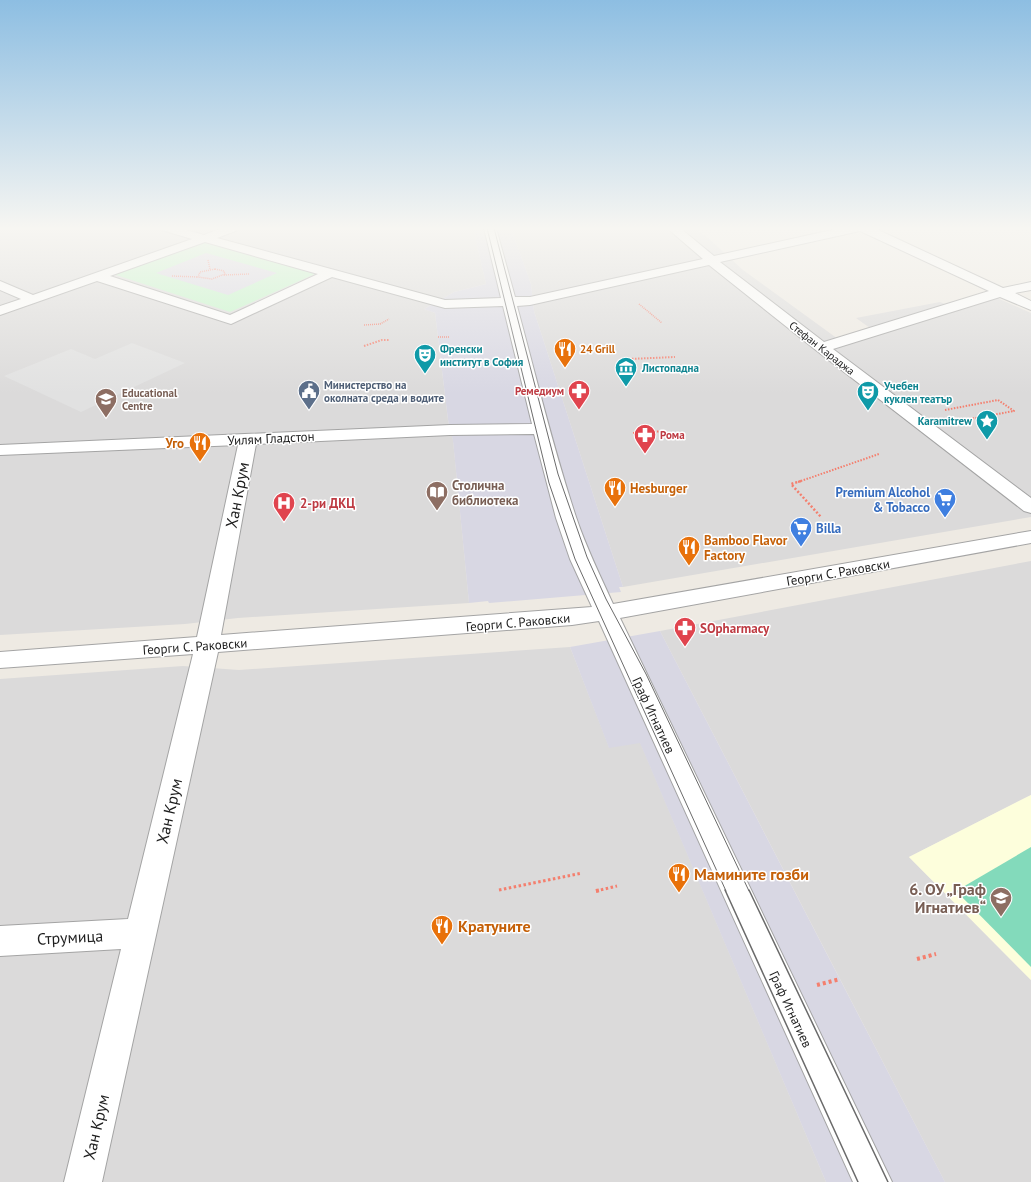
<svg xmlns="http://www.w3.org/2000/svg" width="1031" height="1182" font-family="'PT Sans',sans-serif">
<rect width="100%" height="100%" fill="#eeeae3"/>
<path fill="#dbdada" d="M0,228H473L486,284L454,292L424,309L435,313L448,420L453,440L469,603L238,618L185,624L0,635Z
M511,228H694L707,237L743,270L838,339L870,328L856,318L940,302L945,304L984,292L1031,313V517L623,587L534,311L531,284Z
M1031,561V795L909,857L1031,980V1182H945L660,631Z
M570,647L609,747L640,742L826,1182H0V679L183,666L239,670Z"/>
<path fill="#fdfedc" d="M1031,795V980L909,857Z"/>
<path fill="#c1f7c7" d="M201,241L315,274L230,312L113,274Z"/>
<path fill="#83dabb" d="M1031,847V967L956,891Z"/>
<path fill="#e1e1e1" d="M132,343L185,363L81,412L4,376L71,349L95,359Z"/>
<path fill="#d8d7e3" d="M473,228H511L531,284L534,311L623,587H619L621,592L489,603L488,601L469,603L453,441L448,420L435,313L424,309L454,292L486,284Z
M206,253L277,273L228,295L156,273Z
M660,631L831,962L945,1182H826L640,743L609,748L570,647Z"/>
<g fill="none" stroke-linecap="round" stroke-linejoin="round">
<g stroke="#a4a4a4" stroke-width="2">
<path id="minor" d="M160,228H180L204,235L222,228H240L238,230L217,238L445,300L501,298L484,228H496L515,297H530L703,259L667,228H680L714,256L841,228H874L1003,288L1031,282V290L1015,293L1031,301V310L1000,297L833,349L1031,498V513L1024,511L817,351L709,265L530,305L517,306C536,376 553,448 576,517C586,547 600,575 613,604L1031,531V543L620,618L892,1182H853L599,621L572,625L218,652L102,1182H64L121,949L0,956V926L128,919L193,654L0,668V652L197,637L238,445L0,455V445L450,425L532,424L503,306L445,308L332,277L231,324L97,281L0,315V306L21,299L0,290V281L33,295L192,239L162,230ZM860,231L989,291L824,342L720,262ZM205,242L318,274L230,315L110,276ZM534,434L556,518L570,559L592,607L221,635L256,444L450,435Z"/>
</g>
<path stroke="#f47f6e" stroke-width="1.5" stroke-dasharray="1 1" stroke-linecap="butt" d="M208,260L210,269
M215,269L224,271L225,274L212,279L198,277L200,272Z
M224,275L249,274
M172,276L198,277
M639,304L662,323
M364,325L380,324L389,319
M438,337H450"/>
<path stroke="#f47f6e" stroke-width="2" stroke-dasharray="1.5 1.5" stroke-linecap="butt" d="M364,346L382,340H390
M629,359L675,357
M945,410L998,400L1014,411L959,421
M633,433L665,431
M798,482L879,454"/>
<path stroke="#f47f6e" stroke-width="2.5" stroke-dasharray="2 2" stroke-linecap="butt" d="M801,481L791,484L821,517"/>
<path stroke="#f47f6e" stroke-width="3" stroke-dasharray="2.5 2.5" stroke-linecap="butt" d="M499,890L582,873
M596,891L617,886"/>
<path stroke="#f47f6e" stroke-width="4" stroke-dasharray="3 3" stroke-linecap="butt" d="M596,891L601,890
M917,959L936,954
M817,985L840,979"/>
<use href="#minor" fill="#fff" fill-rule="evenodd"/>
<path stroke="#6b6b6b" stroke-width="1" d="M487,228L549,483L575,559L726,891
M494,228L558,474L587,557L606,599L646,674L749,891"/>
<path stroke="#6b6b6b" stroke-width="1.5" d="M725,890L858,1182
M749,890L888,1182"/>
</g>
<linearGradient id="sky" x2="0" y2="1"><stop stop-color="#8dbee2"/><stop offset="0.58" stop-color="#f7f6f2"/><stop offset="1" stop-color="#f7f6f2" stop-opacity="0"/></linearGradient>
<rect width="1031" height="394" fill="url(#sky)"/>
<defs>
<g id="restaurant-pin" transform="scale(1.15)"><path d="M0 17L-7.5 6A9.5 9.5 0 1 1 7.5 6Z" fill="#e8710a" stroke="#fff"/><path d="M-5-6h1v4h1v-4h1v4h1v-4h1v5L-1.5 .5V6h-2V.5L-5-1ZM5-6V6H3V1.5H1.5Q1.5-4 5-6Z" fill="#fff"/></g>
<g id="theatre-pin" transform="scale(1.15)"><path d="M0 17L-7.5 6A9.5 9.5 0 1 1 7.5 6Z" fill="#0f9aa8" stroke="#fff"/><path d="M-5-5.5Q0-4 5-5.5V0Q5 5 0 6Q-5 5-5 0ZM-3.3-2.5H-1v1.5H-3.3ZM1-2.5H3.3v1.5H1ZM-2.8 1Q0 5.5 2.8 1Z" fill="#fff"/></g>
<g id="museum-pin" transform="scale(1.15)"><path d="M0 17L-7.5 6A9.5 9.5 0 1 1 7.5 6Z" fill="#0f9aa8" stroke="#fff"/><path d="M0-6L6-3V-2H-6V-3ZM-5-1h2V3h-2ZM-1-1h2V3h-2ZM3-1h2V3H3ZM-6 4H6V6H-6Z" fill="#fff"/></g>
<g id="civic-pin" transform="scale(1.15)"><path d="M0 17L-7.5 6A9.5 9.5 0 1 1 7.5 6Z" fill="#5c6f8a" stroke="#fff"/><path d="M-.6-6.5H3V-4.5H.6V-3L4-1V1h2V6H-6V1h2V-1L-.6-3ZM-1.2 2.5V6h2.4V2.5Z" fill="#fff"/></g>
<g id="pharmacy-pin" transform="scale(1.15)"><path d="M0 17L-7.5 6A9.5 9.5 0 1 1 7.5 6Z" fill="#e0444e" stroke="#fff"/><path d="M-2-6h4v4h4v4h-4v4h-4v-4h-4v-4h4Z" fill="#fff"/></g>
<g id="school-pin" transform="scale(1.15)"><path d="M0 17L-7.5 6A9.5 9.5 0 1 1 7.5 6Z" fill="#8d6e63" stroke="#fff"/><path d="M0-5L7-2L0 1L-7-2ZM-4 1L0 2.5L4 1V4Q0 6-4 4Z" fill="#fff"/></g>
<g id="sight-pin" transform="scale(1.15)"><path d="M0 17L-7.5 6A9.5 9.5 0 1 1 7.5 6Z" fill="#0f9aa8" stroke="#fff"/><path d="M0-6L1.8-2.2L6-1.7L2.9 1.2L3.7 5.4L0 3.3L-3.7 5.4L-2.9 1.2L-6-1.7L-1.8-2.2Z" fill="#fff"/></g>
<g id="library-pin" transform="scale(1.15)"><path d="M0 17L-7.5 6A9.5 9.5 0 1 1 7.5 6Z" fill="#8d6e63" stroke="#fff"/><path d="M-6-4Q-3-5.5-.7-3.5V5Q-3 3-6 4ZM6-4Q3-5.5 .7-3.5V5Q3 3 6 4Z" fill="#fff"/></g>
<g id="supermarket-pin" transform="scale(1.15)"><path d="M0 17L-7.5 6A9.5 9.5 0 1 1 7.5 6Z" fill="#3f7fe0" stroke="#fff"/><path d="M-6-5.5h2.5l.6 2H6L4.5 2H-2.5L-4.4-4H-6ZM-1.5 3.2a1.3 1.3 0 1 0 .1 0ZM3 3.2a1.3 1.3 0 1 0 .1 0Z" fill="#fff"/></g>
<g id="hospital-pin" transform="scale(1.15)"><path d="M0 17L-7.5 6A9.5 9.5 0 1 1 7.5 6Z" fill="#e0444e" stroke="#fff"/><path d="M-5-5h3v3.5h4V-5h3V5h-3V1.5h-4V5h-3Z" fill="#fff"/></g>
</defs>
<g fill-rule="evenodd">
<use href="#restaurant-pin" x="565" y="349"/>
<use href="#theatre-pin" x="425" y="355"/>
<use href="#museum-pin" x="626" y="368"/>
<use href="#civic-pin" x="309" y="391"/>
<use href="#pharmacy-pin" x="579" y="391"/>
<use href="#theatre-pin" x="868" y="392"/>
<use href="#school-pin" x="106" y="399"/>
<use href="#sight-pin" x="987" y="421"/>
<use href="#pharmacy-pin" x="645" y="435"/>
<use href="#restaurant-pin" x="200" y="443"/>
<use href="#restaurant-pin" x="615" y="488"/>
<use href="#library-pin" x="437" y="492"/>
<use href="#supermarket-pin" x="945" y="499"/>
<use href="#hospital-pin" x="284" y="503"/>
<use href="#supermarket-pin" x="801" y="528"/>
<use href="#restaurant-pin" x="689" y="547"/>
<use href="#pharmacy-pin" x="685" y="628"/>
<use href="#restaurant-pin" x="679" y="874"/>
<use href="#school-pin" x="1001" y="898"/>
<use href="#restaurant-pin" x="442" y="926"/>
</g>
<g text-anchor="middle" stroke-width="3" stroke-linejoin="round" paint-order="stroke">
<g font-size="11" fill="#1d1d1d" stroke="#fff">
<text transform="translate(822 348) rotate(38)" y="4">Стефан Караджа</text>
</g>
<g font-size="11" font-weight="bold" fill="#0d838f" stroke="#fff" text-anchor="start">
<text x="440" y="353">Френски<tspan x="440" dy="13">институт в София</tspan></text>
<text x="642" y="372">Листопадна</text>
<text x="884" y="390">Учебен<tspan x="884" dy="13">куклен театър</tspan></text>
<text x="972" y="425" text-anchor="end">Karamitrew</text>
</g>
<g font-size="11" font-weight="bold" fill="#c56008" stroke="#fff" text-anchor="start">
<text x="580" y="353">24 Grill</text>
</g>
<g font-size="11" font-weight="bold" fill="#4e5e75" stroke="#fff" text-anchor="start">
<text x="324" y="389">Министерство на<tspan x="324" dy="13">околната среда и водите</tspan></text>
</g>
<g font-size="11" font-weight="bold" fill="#be3a42" stroke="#fff" text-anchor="end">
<text x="564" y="395">Ремедиум</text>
<text x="660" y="439" text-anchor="start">Рома</text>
</g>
<g font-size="11" font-weight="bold" fill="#785e54" stroke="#fff" text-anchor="start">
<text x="122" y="397">Educational<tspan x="122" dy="13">Centre</tspan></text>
</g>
<g font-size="13" fill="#1d1d1d" stroke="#fff">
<text transform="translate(271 438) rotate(-3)" y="5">Уилям Гладстон</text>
<text transform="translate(838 572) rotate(-10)" y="5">Георги С. Раковски</text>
<text transform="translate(518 622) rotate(-5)" y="5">Георги С. Раковски</text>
<text transform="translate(195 646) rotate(-4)" y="5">Георги С. Раковски</text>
<text transform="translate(654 715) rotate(65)" y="5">Граф Игнатиев</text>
<text transform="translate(791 1009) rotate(65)" y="5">Граф Игнатиев</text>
</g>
<g font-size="13" font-weight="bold" fill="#c56008" stroke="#fff" text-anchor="start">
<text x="184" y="448" text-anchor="end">Уго</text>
<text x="630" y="493">Hesburger</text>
<text x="704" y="545">Bamboo Flavor<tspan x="704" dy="15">Factory</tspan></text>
</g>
<g font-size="13" font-weight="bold" fill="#785e54" stroke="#fff" text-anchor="start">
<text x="452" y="490">Столична<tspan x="452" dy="15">библиотека</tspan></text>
</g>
<g font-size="13" font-weight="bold" fill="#366cbe" stroke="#fff" text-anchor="end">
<text x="930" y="497">Premium Alcohol<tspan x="930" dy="15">&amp; Tobacco</tspan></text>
<text x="816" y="533" text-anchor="start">Billa</text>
</g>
<g font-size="13" font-weight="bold" fill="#be3a42" stroke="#fff" text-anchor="start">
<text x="300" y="508">2-ри ДКЦ</text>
<text x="700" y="633">SOpharmacy</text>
</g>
<g font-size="16" fill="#1d1d1d" stroke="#fff">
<text transform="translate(237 495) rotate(-79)" y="6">Хан Крум</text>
<text transform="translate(169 811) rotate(-77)" y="6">Хан Крум</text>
<text transform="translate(70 937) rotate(-3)" y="6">Струмица</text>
<text transform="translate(96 1127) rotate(-77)" y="6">Хан Крум</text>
</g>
<g font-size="16" font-weight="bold" fill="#c56008" stroke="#fff" text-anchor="start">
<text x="694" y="880">Мамините гозби</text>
<text x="458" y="932">Кратуните</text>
</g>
<g font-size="16" font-weight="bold" fill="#785e54" stroke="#fff" text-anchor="end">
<text x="986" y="895">6. ОУ „Граф<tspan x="986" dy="18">Игнатиев“</tspan></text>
</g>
</g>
</svg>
